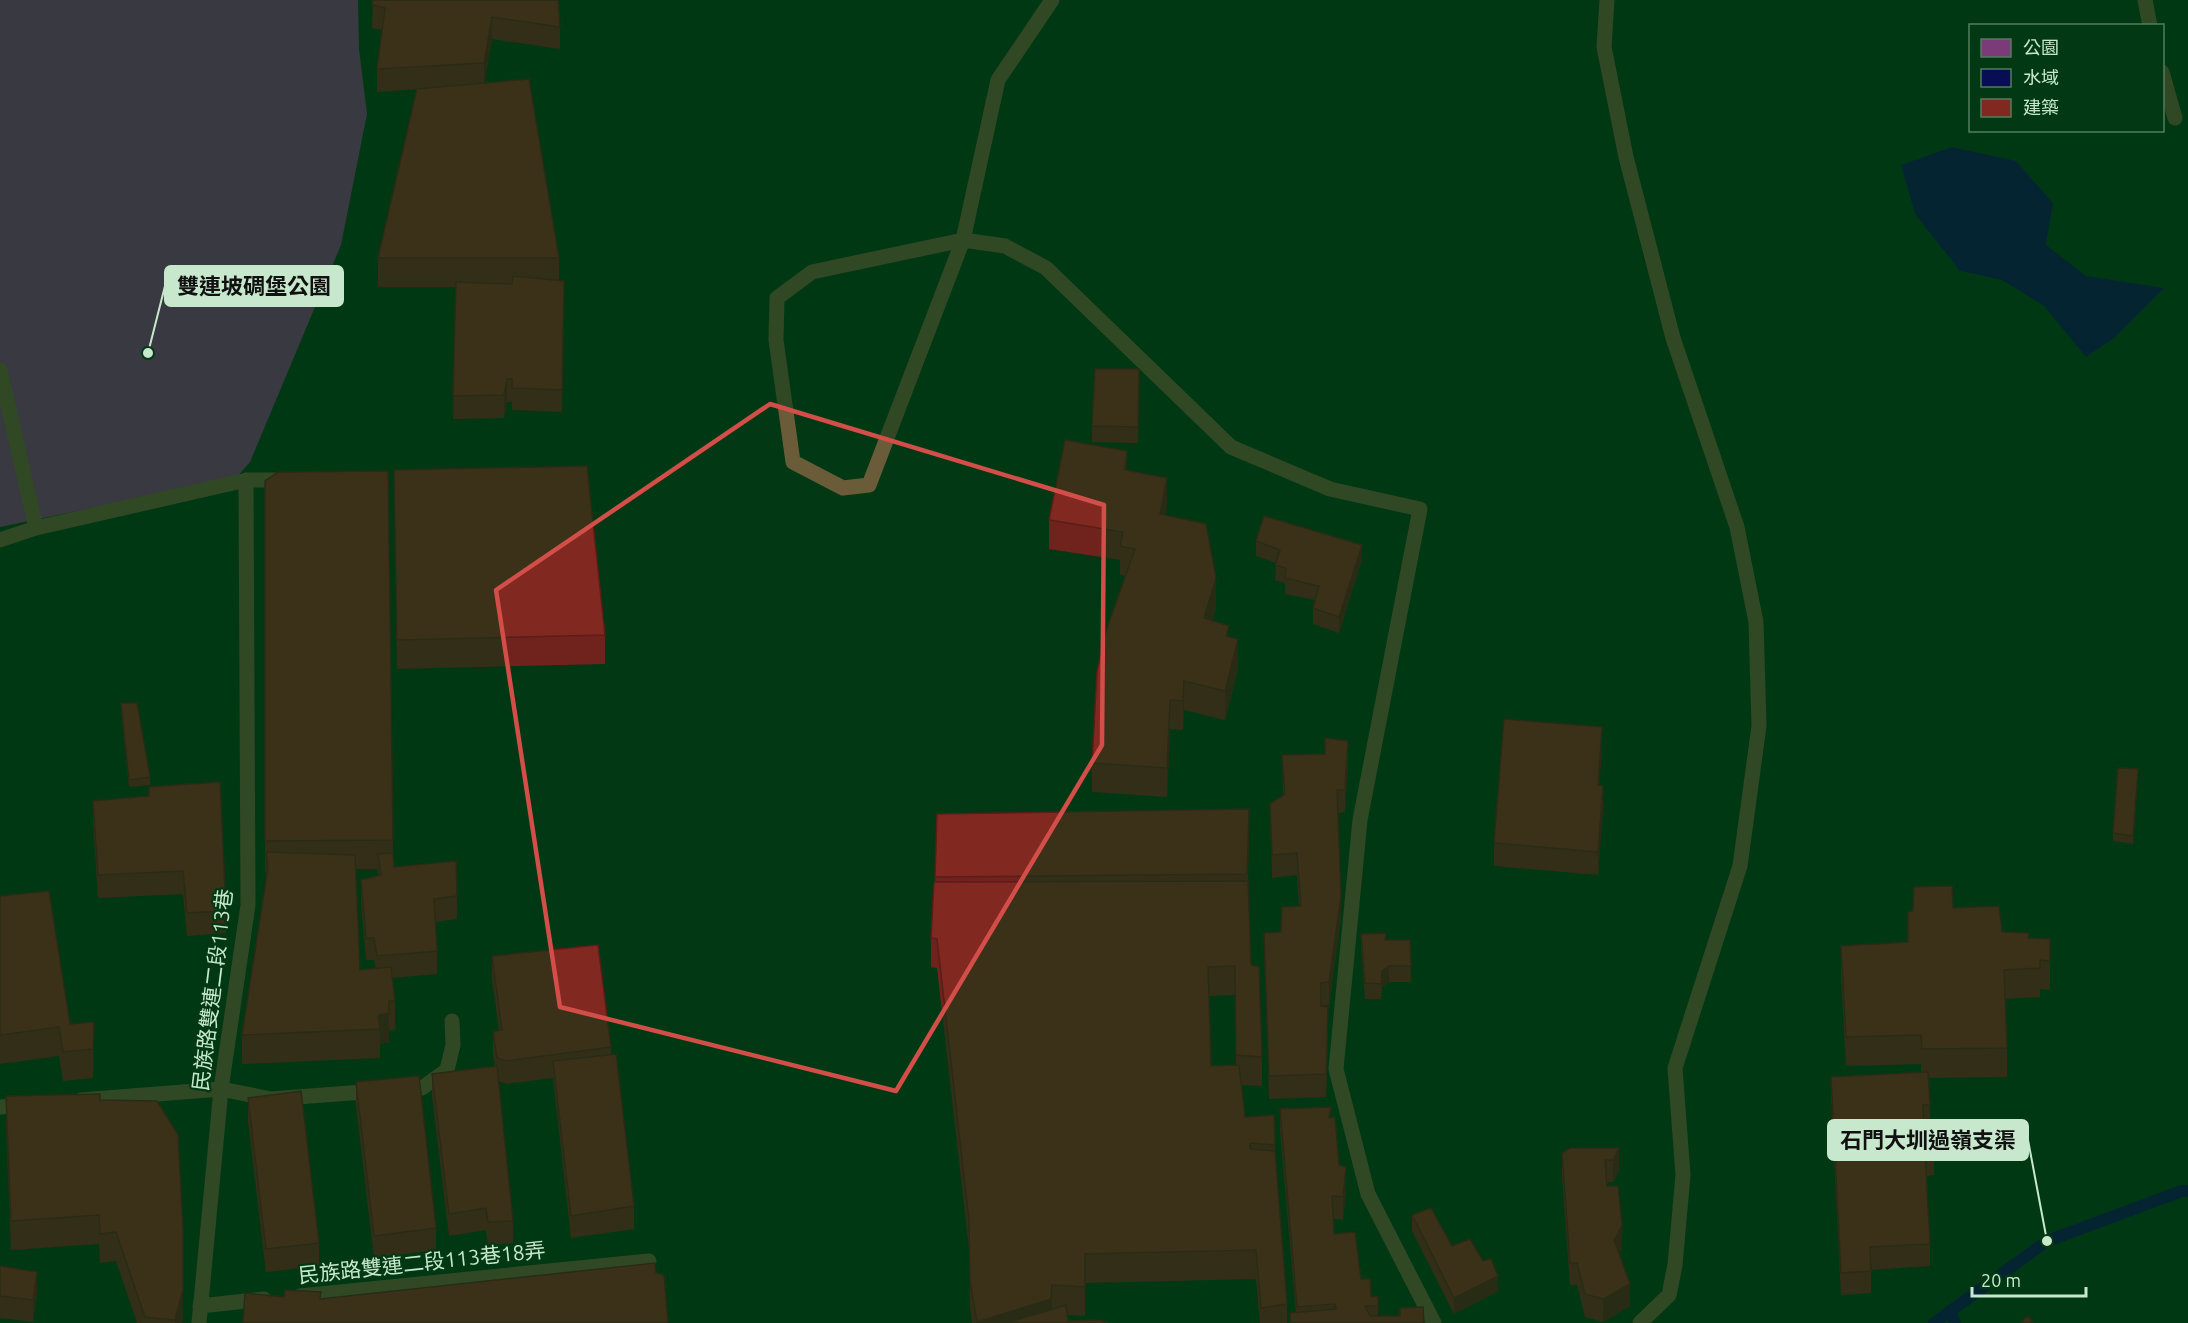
<svg xmlns="http://www.w3.org/2000/svg" width="2188" height="1323" font-family="Ubuntu,'Noto Sans TC',sans-serif">
<rect width="100%" height="100%" fill="#023814"/>
<path fill="#7b3a78" d="M0,0H358L359,49L367,114L341,245L250,462L236,478L0,527Z"/>
<path fill="#090d54" d="M1952,147L2016,161L2053,203L2046,245L2086,276L2164,288L2114,338L2086,357L2044,306L2002,280L1960,271L1915,214L1901,165Z"/>
<g fill="none" stroke-linecap="round" stroke-linejoin="round">
<path stroke="#090d54" stroke-width="12" d="M1950,1311L1955,1323
M1934,1323L2047,1241L2182,1191H2188"/>
<path stroke="#6b5c39" stroke-width="15" d="M1052,0L998,80L963,240L869,485L843,488L793,462L776,340L777,298L812,272L963,240L1005,246L1046,268L1231,447L1330,489L1420,509L1360,820L1336,1069L1368,1194L1434,1323
M1607,0L1604,47L1626,157L1673,338L1737,527L1756,622L1759,726L1740,866L1675,1068L1683,1175L1675,1265L1669,1295L1640,1323
M2145,0L2150,26
M2162,72L2175,118
M0,370L36,528
M0,540L36,528L246,480H287
M400,1089L422,1088L447,1070L453,1045L452,1021
M81,1100L221,1089L271,1099L376,1091
M0,1107L27,1105
M300,1296L649,1261
M200,1306L264,1299
M199,1323L221,1089L248,905L246,480"/>
</g>
<path fill="#6f231c" fill-rule="evenodd" d="M373,0L560,27V49L492,39L484,83L559,258V281L564,304L562,412L512,410V402H507L504,418L453,419L456,287H378V258L417,89L377,92V69L382,30L372,28Z
M1139,369L1138,443L1092,442V426Z
M394,470L605,635V664L397,669Z
M388,471L393,853L394,867L457,896V919L435,922L437,951V974L392,978L395,1001V1030H389V1042L380,1044V1058L242,1064V1035L266,877V870H265V481ZM356,869H378V875L361,880V902L366,960H374L376,968L360,970Z
M1127,471L1167,507L1165,515L1216,607L1212,621L1229,636L1238,668L1225,720L1184,710L1183,730L1170,729L1167,797L1092,792V763L1125,576L1120,575V560L1049,549V520Z
M1256,541L1362,560L1339,633L1313,624V608L1315,600L1285,594V583L1275,580L1276,563L1256,556Z
M121,703L150,777V785L129,787L121,711Z
M1602,750L1599,785L1603,809L1598,875L1494,866V843Z
M1282,755L1348,764L1345,812L1338,813L1341,919L1329,1005H1321L1328,1030L1326,1097L1269,1099L1264,933L1281,932L1299,906L1297,875L1272,878L1270,804L1283,795Z
M2138,777L2133,844L2113,841V833Z
M149,796L226,911V933L187,936L183,894L98,898L93,824V801Z
M937,814L1249,838L1248,881L1251,965L1262,1057V1086L1241,1085L1245,1117L1274,1115L1275,1151L1287,1304V1323H1260L1256,1279L1085,1283V1316L1067,1315L1068,1321L1108,1323H972L970,1309L969,1249L937,968L931,967V938L935,882ZM1235,995L1236,1065L1211,1066L1209,996Z
M0,896L70,1024L94,1022L93,1078L63,1081L59,1056L0,1064Z
M1953,908L2002,932L2029,938L2050,939V990L2040,989V997L2005,999L2007,1048V1077L1929,1078L1930,1127L1924,1128V1135H1934V1175L1926,1176L1930,1244V1266L1871,1270V1293L1841,1295L1831,1100V1077L1921,1072V1064L1846,1066L1841,975V946L1908,942Z
M1361,934L1386,940H1410L1411,982H1389L1382,987L1381,999H1365L1361,949Z
M492,956L611,1047V1054L634,1206V1229L571,1238L553,1078L507,1084L498,1081L513,1221V1243L488,1245L486,1230L449,1236L432,1096V1074L495,1066L493,1055V1032L499,1031L492,979Z
M356,1082L436,1228V1250L374,1258L356,1105Z
M6,1096L100,1100L183,1319L182,1323H137L116,1261L100,1263L99,1244L11,1250L6,1125Z
M248,1098L319,1243V1266L266,1272L248,1121Z
M1280,1109L1331,1118L1339,1165L1346,1190L1343,1220L1334,1219V1234L1371,1297L1378,1296V1316L1424,1323H1290V1313H1296L1280,1131Z
M1619,1148V1171L1613,1182H1607L1622,1248L1619,1253L1630,1306L1603,1322L1585,1317L1577,1285H1570L1562,1176V1153Z
M1412,1215L1452,1246L1483,1261L1498,1291L1454,1314L1412,1231Z
M0,1266L37,1295L33,1322L0,1318Z"/>
<path fill="#5a1d17" d="M492,17V39L484,85V63Z
M507,379V402L504,418V395Z
M1127,451V480L1125,470Z
M1167,478V507L1160,543V514Z
M1362,545V560L1339,633V617Z
M1216,578V607L1204,647V618Z
M1238,639V668L1225,720V691Z
M1184,681V710L1183,730V701Z
M1170,700V729L1167,797V768Z
M1602,727V750L1598,808V785Z
M1348,741V764L1345,812V790Z
M2138,769V777L2133,844V836Z
M1603,786V809L1598,875V852Z
M1341,896V919L1329,1005V982Z
M1389,966V982L1382,987L1381,999L1382,971Z
M389,1001V1042L380,1044L378,1015Z
M1328,1007V1030L1326,1097V1074Z
M94,1022V1051L93,1078V1049Z
M1619,1148V1171L1613,1182V1160Z
M1346,1167V1190L1343,1220V1197Z
M1622,1225V1248L1614,1263V1240Z
M183,1231V1319L182,1323H175Z
M37,1272V1295L33,1322V1300Z
M1498,1276V1291L1454,1314V1298Z
M1630,1284V1306L1603,1322V1299Z
M1052,1285V1323H977V1322Z"/>
<path fill="#812921" stroke="#5a1d17" stroke-width="1.5" d="M373,0H558L560,27L492,17L484,63L377,69L385,8L372,5Z
M529,79L559,258H378L417,89Z
M513,276L564,281L562,390L512,388V379H507L504,395L453,396L456,282L512,284Z
M1095,369H1139L1138,427L1092,426Z
M1065,440L1127,451L1125,470L1167,478L1160,514L1206,524L1216,578L1204,618L1229,626L1226,636L1238,639L1225,691L1184,681L1183,701L1170,700L1167,768L1092,763L1097,671L1106,631L1135,549L1120,546L1123,532L1049,520Z
M587,466L605,635L397,640L394,470Z
M388,471L393,840L265,841V481L278,472Z
M1264,516L1362,545L1339,617L1313,608L1319,586L1285,578L1286,568L1275,565L1280,550L1256,541Z
M121,703H137L150,777L129,780Z
M1504,719L1602,727L1598,785L1603,786L1598,852L1494,843Z
M1325,738L1348,741L1345,790H1337L1341,896L1329,982L1321,983V1006L1328,1007L1326,1074L1269,1076L1264,933L1281,932L1282,907L1301,906L1297,853L1272,855L1270,804L1285,794L1282,755L1325,754Z
M2118,768L2138,769L2133,836L2113,833Z
M220,782L226,911L187,913L183,871L98,875L93,801L149,796V787Z
M1249,809L1247,874L935,877L937,814Z
M266,852L355,855L360,970L391,967L395,1001H389V1013L378,1015L380,1029L242,1035L268,868Z
M393,853L394,867L456,861L457,896L434,899L437,951L377,956L374,938H366L361,880L381,875L378,854Z
M1248,881L1251,965L1259,967L1262,1057L1236,1055L1235,966L1208,967L1211,1066L1239,1065L1245,1117L1274,1115L1275,1145L1250,1143V1149L1275,1151L1287,1304L1261,1308L1256,1250L1085,1254V1287L1052,1285L1051,1299L977,1322L970,1280L969,1220L937,939L931,938L934,882Z
M1952,886L1953,908L1999,906L2002,932L2029,933L2028,938L2050,939V961L2040,960V968L2004,970L2007,1048L1922,1049L1921,1035L1846,1037L1841,946L1908,942V912L1913,911L1914,887Z
M49,891L70,1024L94,1022L93,1049L63,1052L59,1027L0,1035V896Z
M1386,933L1385,940H1410L1411,966H1389L1382,971L1381,984L1365,983L1361,934Z
M598,945L611,1047L507,1061L497,1058L493,1032L502,1030L492,956Z
M616,1054L634,1206L571,1216L553,1061Z
M497,1066L513,1221L488,1222L486,1208L449,1214L432,1074Z
M1928,1072L1930,1105H1923L1924,1135H1934V1152L1925,1153L1930,1244L1870,1247L1871,1271L1841,1273L1831,1077Z
M419,1076L436,1228L374,1236L356,1082Z
M301,1091L319,1243L266,1249L248,1098Z
M100,1094V1100L157,1101L178,1135L183,1231V1290L175,1320L145,1317L116,1232L100,1234L99,1215L11,1221L6,1096Z
M1331,1107L1329,1118L1335,1117L1339,1165L1346,1167L1343,1197L1332,1196L1334,1234L1355,1232L1361,1279H1370L1371,1297L1378,1296V1306H1365L1370,1316H1400V1308L1423,1307L1424,1323H1291L1290,1313L1336,1309L1335,1304L1297,1307L1280,1109Z
M1570,1148H1619L1613,1160H1605L1607,1186H1618L1622,1225L1614,1240L1630,1284L1603,1299L1585,1294L1577,1263H1570L1562,1153Z
M1431,1208L1452,1246L1470,1239L1483,1261L1491,1259L1498,1276L1454,1298L1412,1215Z
M655,1263L656,1273L664,1275L668,1323H243L245,1293L284,1297L285,1290L321,1292L320,1299Z
M0,1266L37,1272L33,1300L0,1296Z
M1066,1305L1068,1321L1100,1320L1108,1323H1007Z
M2028,1316L2033,1323H2021Z"/>
<path d="M0 0H2188V1323H0ZM770,404L1104,505L1102,745L896,1091L560,1007L496,590Z" fill="#023814" fill-opacity=".55" fill-rule="evenodd"/>
<path fill="none" stroke="#d34e49" stroke-width="4.5" stroke-linejoin="round" d="M770,404L1104,505L1102,745L896,1091L560,1007L496,590Z"/>
<g text-anchor="middle" stroke-width="4.5" stroke-linejoin="round" paint-order="stroke">
<g font-size="21" fill="#c7e8cc" stroke="#023814">
<text transform="translate(213 990) rotate(-83)" y="7">民族路雙連二段113巷</text>
<text transform="translate(422 1263) rotate(-6)" y="7">民族路雙連二段113巷18弄</text>
</g>
</g>
<path fill="none" stroke="#c7e8cc" stroke-width="2" d="M148 353L165 286M2047 1241L2028 1140"/>
<g fill="#c7e8cc" stroke="#023814" stroke-width="2">
<circle cx="148" cy="353" r="6"/>
<circle cx="2047" cy="1241" r="6"/>
</g>
<g fill="#c7e8cc" stroke="#c7e8cc" stroke-width="2">
<rect x="165" y="266" width="178" height="40" rx="6"/>
<rect x="1828" y="1120" width="200" height="40" rx="6"/>
</g>
<g font-size="22" text-anchor="middle" font-weight="bold" fill="#111">
<text x="254" y="294">雙連坡碉堡公園</text>
<text x="1928" y="1148">石門大圳過嶺支渠</text>
</g>
<rect x="1969" y="24" width="195" height="108" fill="#023814" stroke="#517e5e" stroke-width="1.5"/>
<rect x="1981" y="39" width="30" height="18" fill="#7b3a78" stroke="#517e5e" stroke-width="1.5"/>
<text x="2023" y="54" font-size="18" fill="#c7e8cc">公園</text>
<rect x="1981" y="69" width="30" height="18" fill="#090d54" stroke="#517e5e" stroke-width="1.5"/>
<text x="2023" y="84" font-size="18" fill="#c7e8cc">水域</text>
<rect x="1981" y="99" width="30" height="18" fill="#812921" stroke="#517e5e" stroke-width="1.5"/>
<text x="2023" y="114" font-size="18" fill="#c7e8cc">建築</text>
<path d="M1972 1287v9h114v-9" fill="none" stroke="#c7e8cc" stroke-width="3"/>
<text x="1981" y="1287" font-size="18" fill="#c7e8cc" stroke="#023814" stroke-width="4.5" paint-order="stroke">20 m</text>
</svg>
